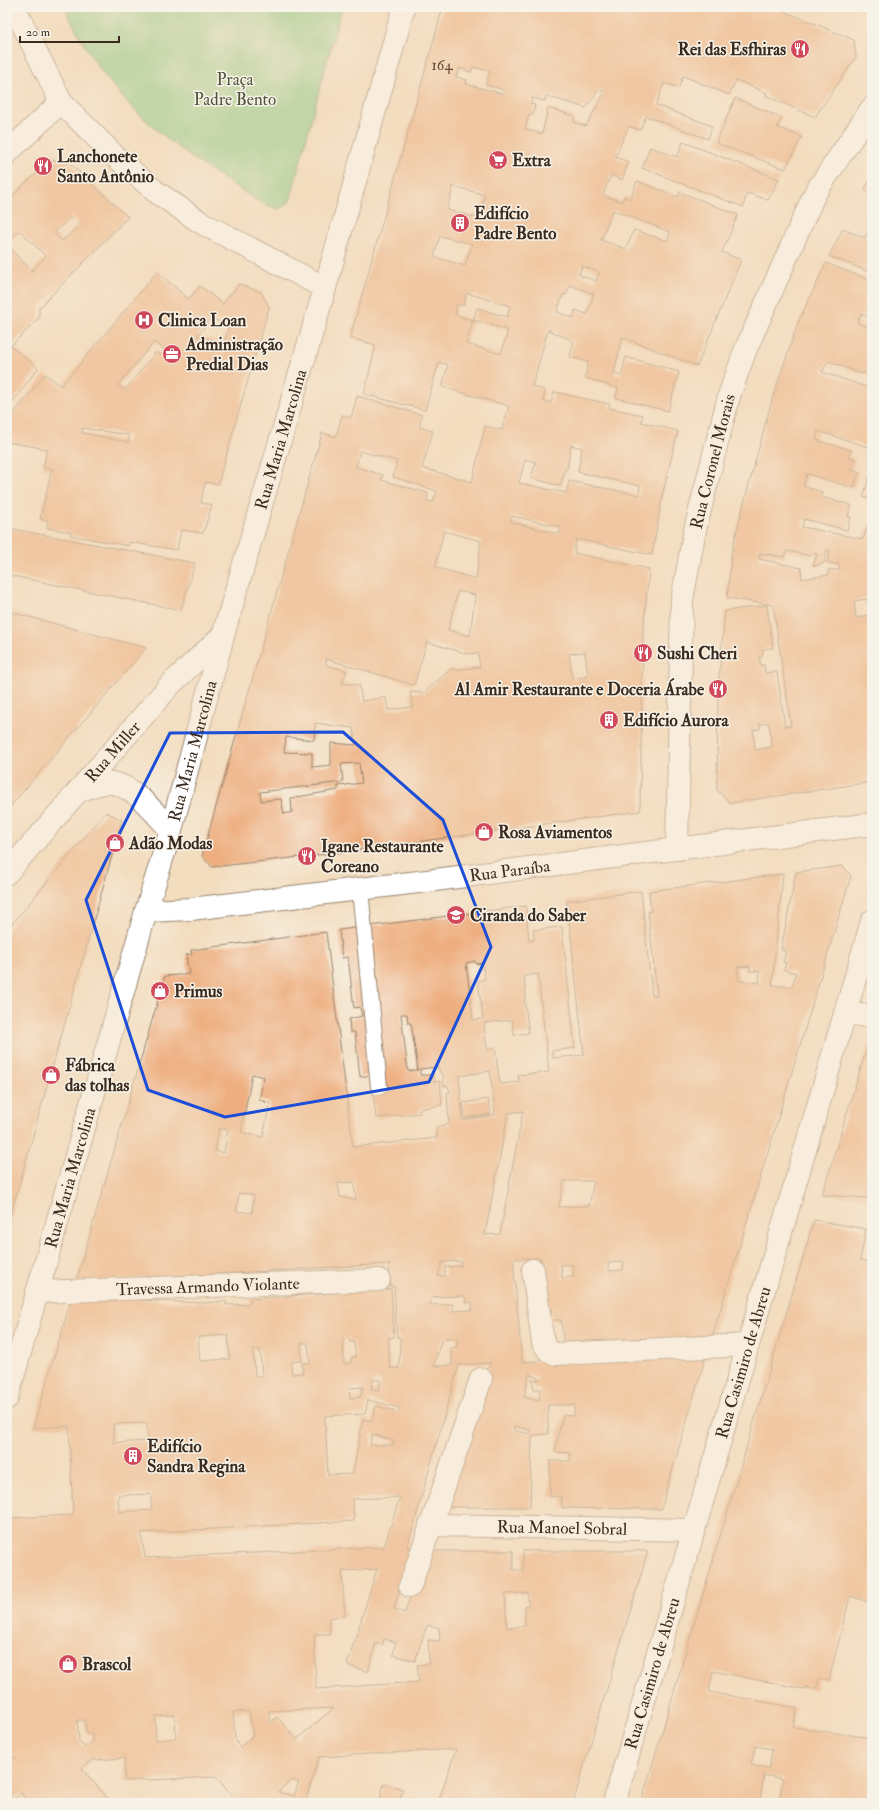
<svg xmlns="http://www.w3.org/2000/svg" width="879" height="1810" font-family="'IM FELL Double Pica',serif">
<rect width="100%" height="100%" fill="#f7f3e8"/>
<filter id="ink" filterUnits="userSpaceOnUse"><feTurbulence type="fractalNoise" baseFrequency=".025" numOctaves="2"/><feDisplacementMap in="SourceGraphic" scale="8" xChannelSelector="R" yChannelSelector="G"/><feConvolveMatrix kernelMatrix="1 2 1 2 8 2 1 2 1" color-interpolation-filters="sRGB"/></filter>
<filter id="wash" filterUnits="userSpaceOnUse"><feTurbulence type="fractalNoise" baseFrequency=".012" numOctaves="4" result="noise"/><feDisplacementMap in="SourceGraphic" scale="16" xChannelSelector="R" yChannelSelector="G"/><feGaussianBlur stdDeviation="0.9" result="paint"/><feColorMatrix in="noise" values="0 0 0 0 0 0 0 0 0 0 0 0 0 0 0 0 0 1.4 0 .05"/><feComposite in="paint" operator="in"/></filter>
<g filter="url(#wash)">
<rect width="100%" height="100%" fill="#f3ddbf"/>
<path fill="#87ce89" stroke="#617c54" d="M72,7H342L325,68L290,201L280,209C261,205 244,192 229,182C180,152 131,114 98,66C86,49 77,31 67,13Z"/>
<g id="blocks">
<path fill="#eeae7f" fill-rule="evenodd" d="M443,7H774L854,40L856,57L815,117L766,96L767,93L736,80L729,95L683,76L679,88L664,83L656,105L712,126L708,139L646,116L640,130L629,126L615,157L629,162L622,180L611,175L603,195L622,202L624,196L630,199L637,181L678,197L680,192L738,215L722,252L741,260L697,366L622,337L614,374L621,376L626,357L679,372L668,411L616,398L618,388L585,378L588,362L570,357L574,341L548,330L532,387L545,390L543,401L551,403L554,392L610,404L609,408L643,415L641,422L678,431L663,492L652,555L576,539L574,553L649,569L643,634L640,811L336,853L212,867L202,856L322,433L336,437L342,415L351,418L357,396L422,415L419,427L433,431L422,468L472,482L485,426L502,430L509,406L442,387L448,365L439,362L425,410L364,394L376,345L350,338ZM473,67L490,71L486,85L504,90L503,94L466,84L467,80L456,77L460,68L471,72ZM599,89L605,92L586,126L574,122V116L548,108L542,134L525,129L529,114L533,115L535,105L531,104L532,98L545,101L546,96L586,108ZM453,186L485,195L479,218L447,210ZM613,210L670,232L667,241L634,230L626,249L601,240ZM440,236L472,244L465,266L434,257ZM582,266L599,272L596,281L579,275ZM570,285L594,294L587,314L575,310L573,318L557,312L563,294L566,295ZM467,293L510,306L507,317L477,308L473,320L508,330L501,354L466,344L473,320L455,315L457,304L463,306ZM571,445L582,448L578,472L640,486L639,495L569,481L566,493L519,483L525,459L536,462L531,478L561,486L565,469H567ZM360,451L397,461L393,477L437,491L433,502L427,501L428,493L381,480L383,475L356,467ZM512,516L561,527L559,534L511,522ZM444,531L481,541L476,579L435,567ZM458,591L475,595L470,636L448,630ZM427,642L468,654L478,653L480,667L454,670L452,668L424,693L410,692L413,707L388,710L386,697L362,701L359,685L342,683L347,671L326,665V659L414,685ZM585,652L588,676L572,679L569,654ZM315,723L353,728L356,745L331,743V765L312,767V753L284,752L286,737L314,740ZM359,763L362,783L338,786V790L291,798L292,812L284,814L281,799L261,801L260,792L343,782L341,764Z
M735,98L782,118L777,127L802,137L785,169L716,143Z
M683,142L779,179L768,200L747,193L743,207L642,168L650,147L677,157Z
M66,160L128,217L39,308V318L11,346L38,368L7,409V245L32,271L46,256L20,231L7,243V201L49,161ZM71,217L79,225L62,241L54,233Z
M872,177V194L864,190Z
M872,222V273L829,256L843,229L865,238Z
M826,263L872,281V318L861,314L857,323L872,329V376L863,372L862,374L828,361L822,372L872,389V435L868,447L818,431L816,440L851,450L849,457L855,459L851,470L859,472L854,488L807,474L803,486L822,492L821,497L851,505L848,517H851L847,530L804,519L802,527L863,539L869,522L872,523V782L730,803L717,790L718,689L725,611L767,605L773,648L763,649L762,657H759L761,666L764,665L765,673L777,672L785,727L791,726L773,605L727,598L731,556L738,525L773,396L798,323ZM827,550L830,551L827,562L840,565L839,570H828V575L802,579L801,568L759,559L760,553L784,557L787,551L811,556L813,554H817L813,565L816,566L824,563ZM867,599L870,615L856,618L854,601ZM769,723L772,747L755,750L753,730L760,729V724Z
M157,272L189,299L200,286L223,304L239,284L261,292L269,307L218,484L205,482L201,503L212,505L203,533L181,530L177,550L129,542V546L70,535L71,532L47,528L48,521L40,519L52,469L43,468L47,449L7,442V422L45,374L61,386ZM211,319L229,324L224,344L197,335ZM154,342L165,350L160,355L156,352L125,390L118,385ZM83,428L129,435L128,442L82,433Z
M870,475H872V499L863,497Z
M7,528L195,563L181,610L7,575Z
M7,611L146,648L7,810Z
M106,812L122,820L7,1228V930Z
M843,866L851,876L711,1341L564,1348L561,1320H551V1309L543,1310L541,1258L513,1259L522,1362L707,1352L661,1509L562,1508L561,1496L550,1497V1461H570V1453L555,1452L560,1427L564,1415L574,1416L575,1405H548V1434L532,1435L530,1507H448L490,1363L459,1365L450,1396L407,1548H411L394,1609L405,1613L412,1591L419,1593L432,1551H513V1570H523V1551H648L573,1803H438L456,1749L319,1757L305,1803H238L216,1777L125,1781L124,1758L96,1760L94,1758L82,1769L112,1803H24L26,1800L21,1793L10,1803H7V1765L16,1757H7V1523L8,1518L73,1515L69,1426L33,1428L72,1297L204,1303L226,1301V1305L250,1304V1299L391,1289L394,1337L388,1338L390,1368H399L400,1337H397L394,1286L391,1287L389,1264L76,1282L165,976L189,974L186,955L192,954L191,950L326,932L353,1147L437,1138L436,1127L449,1124L447,1093L450,1092L448,1086H444L443,1073H440L438,1067L420,1069V1075H433L434,1082L440,1081L442,1105L419,1109L420,1113L376,1118L371,1075L360,1077L355,1032H350L349,1019L362,1016L360,1007L354,1008L348,957L342,958L339,930L526,906L529,941L534,940L533,930L562,927L575,1048L552,1051L553,1058L584,1055L567,901L641,891L652,996L657,995L648,912L651,911L649,891L783,874L772,985L792,987L796,973L784,970L786,963L783,962L786,951L781,950L796,872ZM475,961L476,964L482,963L485,979L478,981L483,1019L473,1020L466,963ZM750,966L749,971H760L759,983L739,981L737,967ZM538,974L549,1072L518,1075L519,1082L500,1084L495,1048L487,1050L484,1023L512,1020L514,1035L529,1033L524,997H526L524,976ZM401,1014H407L408,1023H411L418,1070L408,1071ZM490,1071L495,1115L463,1120L459,1076ZM252,1074L264,1077L259,1100L270,1103L263,1137L241,1132ZM523,1111L500,1234L485,1235L508,1113ZM219,1128L228,1130L224,1153L215,1151ZM564,1181H594L589,1206L559,1207ZM354,1182L356,1200L340,1197L338,1183ZM239,1193L254,1195L252,1213L236,1211ZM461,1261V1266L445,1267V1276H438L442,1262ZM624,1262L623,1270L609,1271L608,1263ZM561,1265H573L574,1277L562,1278ZM465,1296L466,1303L472,1302V1310L453,1311V1304L430,1305L432,1297ZM228,1335L230,1359L200,1361L198,1337ZM349,1338L350,1342H354L356,1357L351,1358V1363L344,1364L343,1339ZM446,1338H457V1347L451,1348L452,1365L434,1366L441,1341ZM301,1343H308L310,1363H302L303,1373L292,1374L291,1362L302,1361ZM260,1349L262,1376H255L253,1350ZM529,1374L538,1378L539,1380H532L534,1389H540L539,1401L524,1397ZM373,1380H381L379,1390L371,1389ZM363,1387L360,1397L350,1398L349,1388ZM368,1400L400,1408L399,1412L376,1406L372,1421L363,1419L353,1474L328,1475L325,1416L365,1414ZM147,1423V1441L114,1443L113,1424ZM514,1426L530,1430L529,1434L513,1430ZM372,1434L394,1441L393,1445H370ZM150,1494L152,1510L119,1512L118,1495ZM400,1497L384,1547L145,1558L141,1533L354,1521L352,1499ZM377,1569L347,1665L368,1672L376,1643L382,1645L384,1639L396,1642L393,1655L415,1661L427,1625L439,1628L440,1641L428,1640L429,1664L417,1665L419,1682L316,1689L314,1634H330L329,1618L345,1616L342,1571ZM528,1593V1606L525,1605V1626L507,1628L505,1594ZM334,1708L297,1739L277,1717L270,1723L269,1711ZM249,1711L253,1736L240,1747L235,1739L233,1712ZM175,1715L176,1738L156,1740L155,1716ZM77,1720H85L86,1733L92,1735V1741L84,1747L79,1741ZM291,1780L299,1782L294,1796L278,1792Z
M872,1031V1174H869V1198L822,1195Z
M488,1099L491,1114L465,1118L463,1103Z
M814,1220L866,1229L860,1260L872,1262V1603L850,1596L829,1680L819,1678L816,1690L805,1687L804,1689L713,1671L709,1692L797,1708L793,1727L872,1738V1803H779L783,1779L764,1775L760,1800L771,1803H641ZM755,1746L772,1749L769,1768L751,1765Z
M384,1784L403,1789L399,1803H379Z
M411,1798L427,1803H409Z"/>
</g>
</g>
<g filter="url(#ink)">
<use href="#blocks" fill-opacity="0" stroke="#97846e" stroke-width="1"/>
<g fill="none" stroke-linecap="round" stroke-linejoin="round">
<g stroke="#97846e" stroke-width="18">
<path id="lane" d="M360,889L379,1087"/>
</g>
<g stroke="#97846e" stroke-width="24">
<g id="street">
<path d="M845,1014L872,1016"/>
<path d="M533,1270L543,1343L550,1352L556,1354L748,1345"/>
<path id="s1" d="M37,1292L379,1280"/>
<path id="s2" d="M430,1525L694,1530"/>
<path d="M410,1586L481,1379"/>
<path id="s3" d="M614,1803L872,921"/>
</g>
</g>
<g stroke="#97846e" stroke-width="24">
<g id="secondary">
<path d="M14,7L61,102L118,159L155,191L200,222L325,288"/>
<path d="M7,153L61,102"/>
<path d="M77,792C85,789 95,784 104,783C131,780 154,813 171,830"/>
<path id="s4" d="M677,849L682,600L694,534L716,446L729,396L745,351L815,193L872,108"/>
<path id="s5" d="M7,873L171,684L223,635"/>
<path id="s6" d="M146,911L191,909L427,881L872,824"/>
<path id="s7" d="M7,1398L146,911L171,830L226,625L325,288L404,7"/>
</g>
</g>
<use href="#lane" stroke="#fff" stroke-width="16"/>
<use href="#street" stroke="#fff" stroke-width="22"/>
<use href="#secondary" stroke="#fff" stroke-width="22"/>
</g>
</g>
<path d="M0 0H879V1810H0ZM343,732L443,820L491,947L429,1082L225,1117L148,1090L86,900L170,733Z" fill="#f3ddbf" fill-opacity=".55" fill-rule="evenodd"/>
<path fill="none" stroke="#1d4ed8" stroke-width="3" stroke-linejoin="round" d="M343,732L443,820L491,947L429,1082L225,1117L148,1090L86,900L170,733Z"/>
<defs>
<g id="restaurant-disc" transform="scale(1)"><circle r="9.5" fill="#d1495b" stroke="#f7f3e8"/><path d="M-5-6h1v4h1v-4h1v4h1v-4h1v5L-1.5 .5V6h-2V.5L-5-1ZM5-6V6H3V1.5H1.5Q1.5-4 5-6Z" fill="#fff"/></g>
<g id="supermarket-disc" transform="scale(1)"><circle r="9.5" fill="#d1495b" stroke="#f7f3e8"/><path d="M-6-5.5h2.5l.6 2H6L4.5 2H-2.5L-4.4-4H-6ZM-1.5 3.2a1.3 1.3 0 1 0 .1 0ZM3 3.2a1.3 1.3 0 1 0 .1 0Z" fill="#fff"/></g>
<g id="building-disc" transform="scale(1)"><circle r="9.5" fill="#d1495b" stroke="#f7f3e8"/><path d="M-4-6H4V6H1V3H-1V6H-4ZM-2.5-4.3h1.7v1.8h-1.7ZM.8-4.3h1.7v1.8H.8ZM-2.5-1h1.7V.8h-1.7ZM.8-1h1.7V.8H.8Z" fill="#fff"/></g>
<g id="hospital-disc" transform="scale(1)"><circle r="9.5" fill="#d1495b" stroke="#f7f3e8"/><path d="M-5-5h3v3.5h4V-5h3V5h-3V1.5h-4V5h-3Z" fill="#fff"/></g>
<g id="office-disc" transform="scale(1)"><circle r="9.5" fill="#d1495b" stroke="#f7f3e8"/><path d="M-6-3h4V-5.5h4V-3h4V5H-6ZM-1-4.5V-3h2v-1.5ZM-6 0V1H6V0Z" fill="#fff"/></g>
<g id="shop-disc" transform="scale(1)"><circle r="9.5" fill="#d1495b" stroke="#f7f3e8"/><path d="M-5-2.5h2.3a2.7 3.5 0 0 1 5.4 0H5L5.5 6h-11ZM-1.5-2.5h3a1.5 2.3 0 0 0-3 0Z" fill="#fff"/></g>
<g id="school-disc" transform="scale(1)"><circle r="9.5" fill="#d1495b" stroke="#f7f3e8"/><path d="M0-5L7-2L0 1L-7-2ZM-4 1L0 2.5L4 1V4Q0 6-4 4Z" fill="#fff"/></g>
</defs>
<g fill-rule="evenodd">
<use href="#restaurant-disc" x="800" y="49"/>
<use href="#supermarket-disc" x="498" y="160"/>
<use href="#restaurant-disc" x="43" y="166"/>
<use href="#building-disc" x="460" y="223"/>
<use href="#hospital-disc" x="144" y="320"/>
<use href="#office-disc" x="172" y="354"/>
<use href="#restaurant-disc" x="643" y="653"/>
<use href="#restaurant-disc" x="718" y="689"/>
<use href="#building-disc" x="609" y="720"/>
<use href="#shop-disc" x="484" y="832"/>
<use href="#shop-disc" x="115" y="843"/>
<use href="#restaurant-disc" x="307" y="856"/>
<use href="#school-disc" x="456" y="915"/>
<use href="#shop-disc" x="160" y="991"/>
<use href="#shop-disc" x="51" y="1075"/>
<use href="#building-disc" x="133" y="1456"/>
<use href="#shop-disc" x="68" y="1664"/>
</g>
<g text-anchor="middle" stroke-width="3" stroke-linejoin="round" paint-order="stroke">
<g font-size="15" fill="#684b36">
<text x="442" y="70">164</text>
</g>
<g font-size="17" font-weight="bold" fill="#3b2a1e" stroke="#f7f3e8" text-anchor="start">
<text x="786" y="55" text-anchor="end">Rei das Esfhiras</text>
<text x="57" y="162">Lanchonete<tspan x="57" dy="20">Santo Antônio</tspan></text>
<text x="512" y="166">Extra</text>
<text x="474" y="219">Edifício<tspan x="474" dy="20">Padre Bento</tspan></text>
<text x="158" y="326">Clinica Loan</text>
<text x="186" y="350">Administração<tspan x="186" dy="20">Predial Dias</tspan></text>
<text x="657" y="659">Sushi Cheri</text>
<text x="704" y="695" text-anchor="end">Al Amir Restaurante e Doceria Árabe</text>
<text x="623" y="726">Edifício Aurora</text>
<text x="498" y="838">Rosa Aviamentos</text>
<text x="129" y="849">Adão Modas</text>
<text x="321" y="852">Igane Restaurante<tspan x="321" dy="20">Coreano</tspan></text>
<text x="470" y="921">Ciranda do Saber</text>
<text x="174" y="997">Primus</text>
<text x="65" y="1071">Fábrica<tspan x="65" dy="20">das tolhas</tspan></text>
<text x="147" y="1452">Edifício<tspan x="147" dy="20">Sandra Regina</tspan></text>
<text x="82" y="1670">Brascol</text>
</g>
<g font-size="17" fill="#4e5339" stroke="#f7f3e8">
<text x="235" y="85">Praça<tspan x="235" dy="20">Padre Bento</tspan></text>
</g>
<g font-size="17" fill="#3b2a1e" stroke="#f7f3e8">
<text dy="6" stroke="none"><textPath href="#s7" startOffset="997">Rua Maria Marcolina</textPath></text>
<text dy="6" stroke="none"><textPath href="#s4" startOffset="391">Rua Coronel Morais</textPath></text>
<text dy="6" stroke="none"><textPath href="#s5" startOffset="161">Rua Miller</textPath></text>
<text dy="6" stroke="none"><textPath href="#s7" startOffset="673">Rua Maria Marcolina</textPath></text>
<text dy="6" stroke="none"><textPath href="#s6" startOffset="366">Rua Paraíba</textPath></text>
<text dy="6" stroke="none"><textPath href="#s7" startOffset="229">Rua Maria Marcolina</textPath></text>
<text dy="6" stroke="none"><textPath href="#s1" startOffset="171">Travessa Armando Violante</textPath></text>
<text dy="6" stroke="none"><textPath href="#s3" startOffset="459">Rua Casimiro de Abreu</textPath></text>
<text dy="6" stroke="none"><textPath href="#s2" startOffset="132">Rua Manoel Sobral</textPath></text>
<text dy="6" stroke="none"><textPath href="#s3" startOffset="135">Rua Casimiro de Abreu</textPath></text>
</g>
</g>
<rect width="879" height="1810" fill="none" stroke="#f7f3e8" stroke-width="24"/>
<path d="M20 36v6h99v-6" fill="none" stroke="#3b2a1e" stroke-width="2"/>
<text x="26" y="36" font-size="12" fill="#3b2a1e" stroke="#f7f3e8" stroke-width="3" paint-order="stroke">20 m</text>
</svg>
